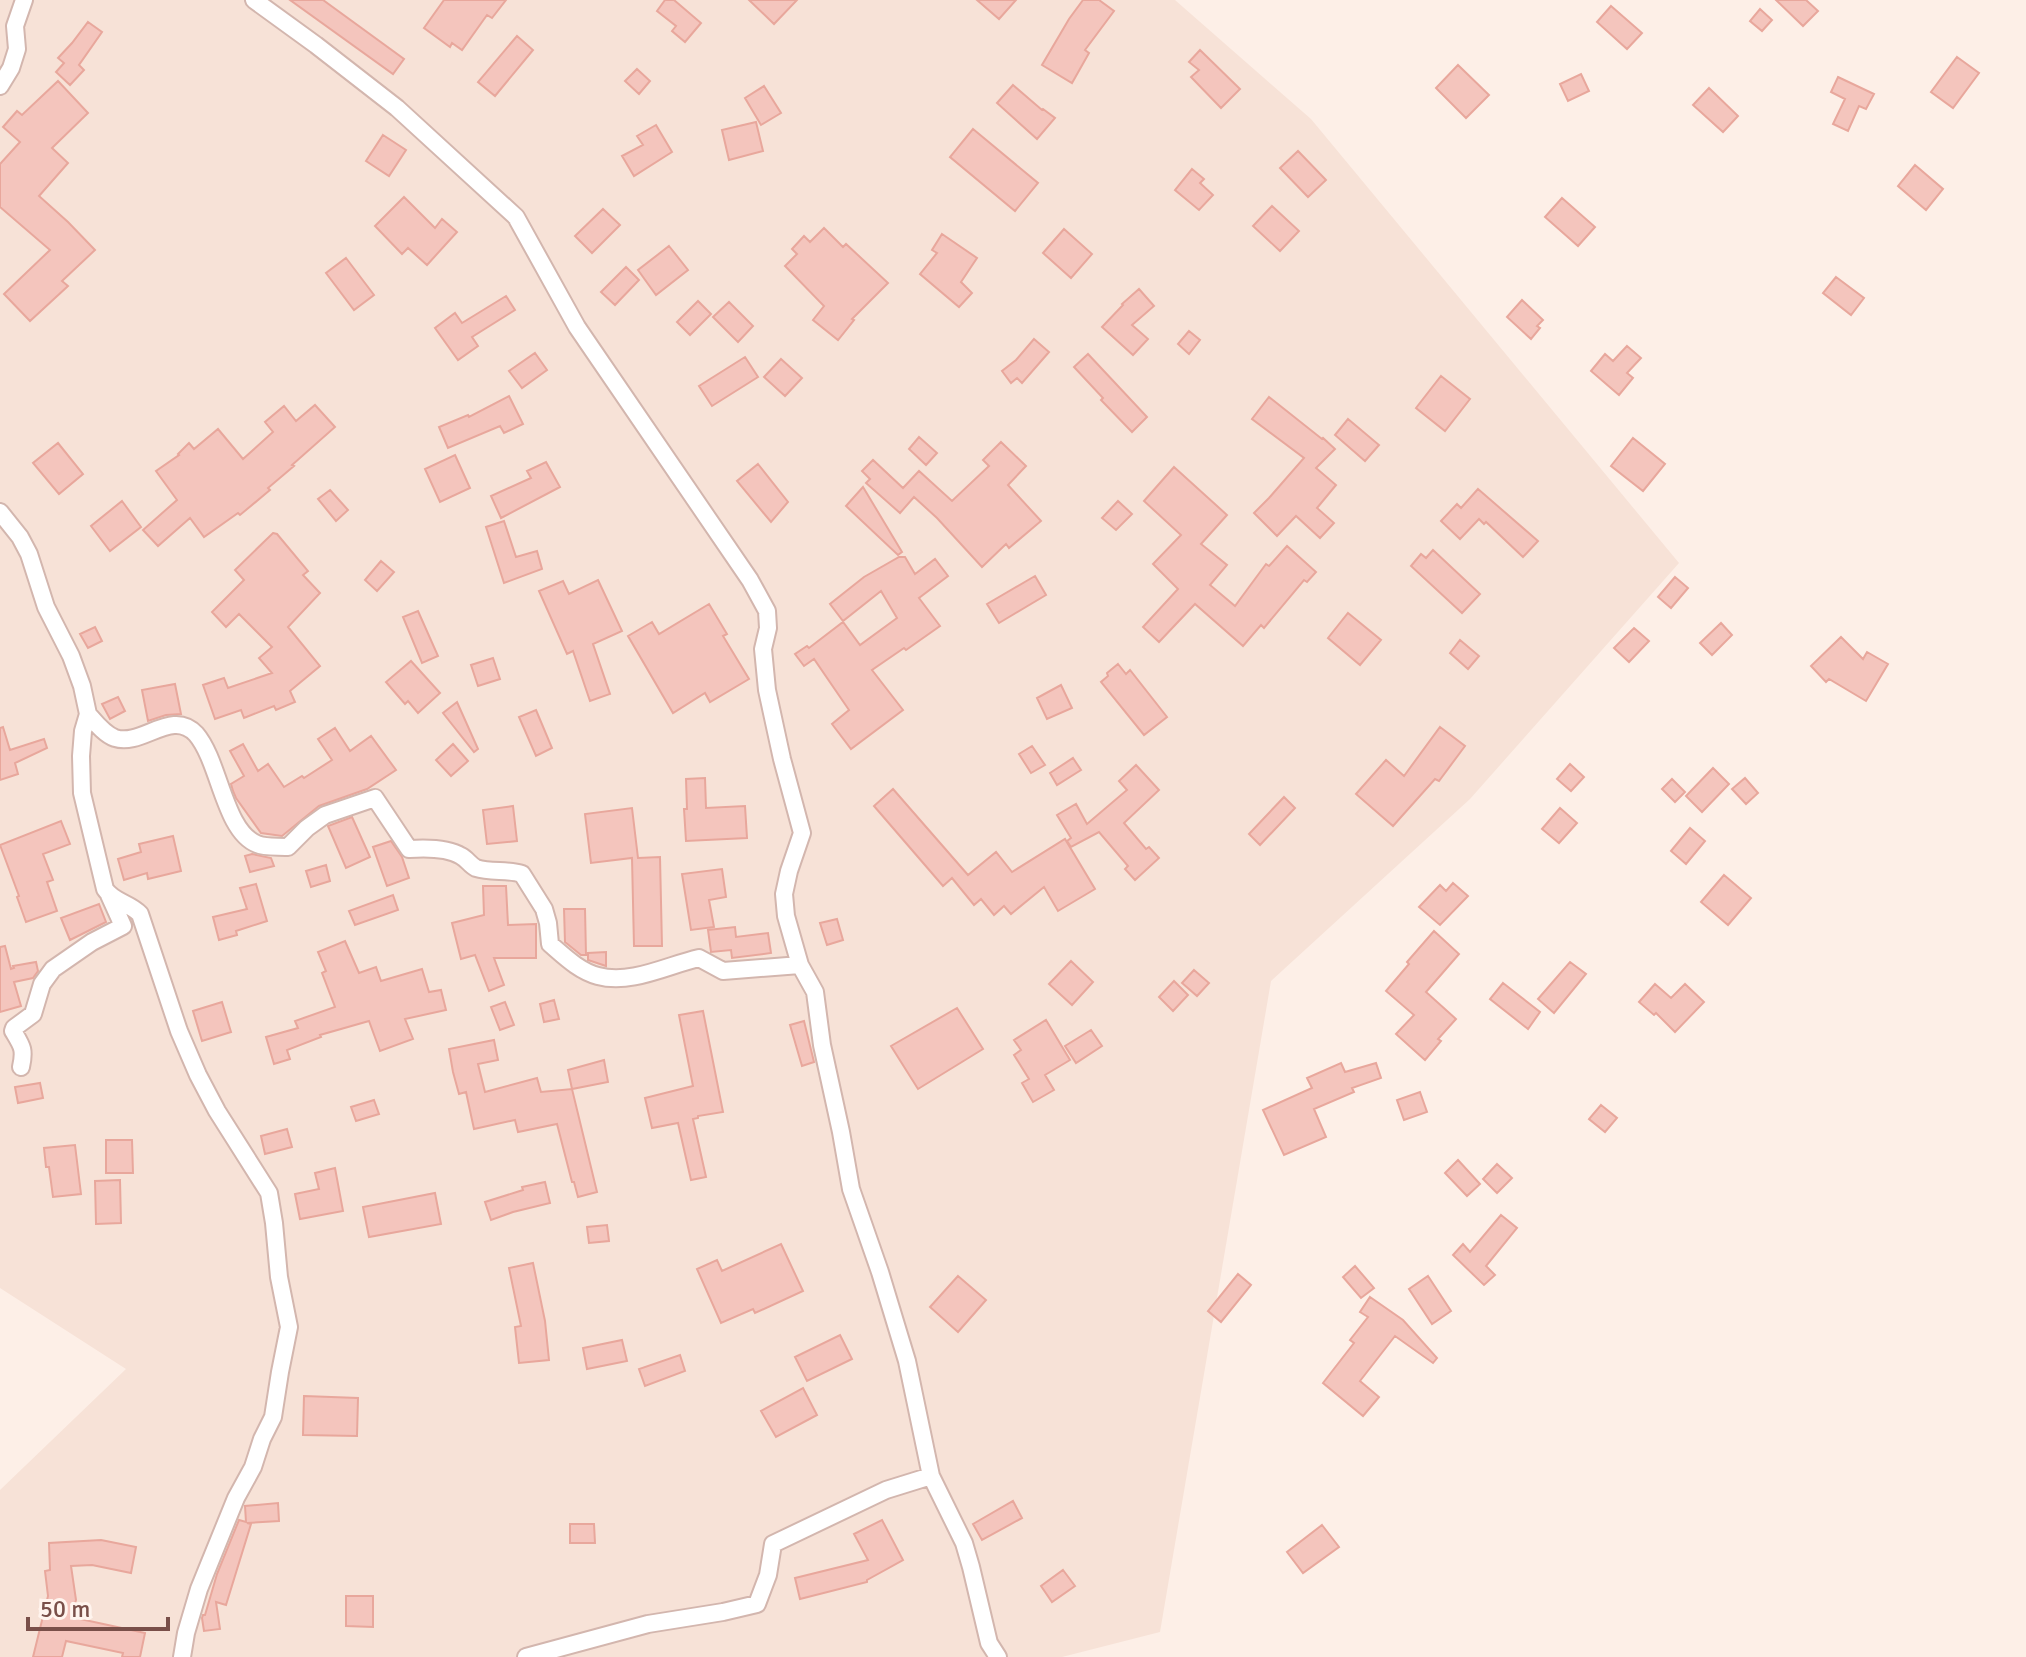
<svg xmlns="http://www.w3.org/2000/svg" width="2026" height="1657" font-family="Signika,sans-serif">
<rect width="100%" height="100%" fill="#fdefe7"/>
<path fill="#f7e2d7" d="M0,0H1175L1311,119L1679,563L1470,799L1271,981L1160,1632L1062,1657H0V1490L126,1369L0,1288Z"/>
<path fill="#f4c5bd" stroke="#e8a79c" stroke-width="2" d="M290,0H323L404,59L393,74Z
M444,0H506L492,18L487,15L462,50L452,43L450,47L424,28Z
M665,0H674L701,23L685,42L672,31L676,26L657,11Z
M749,0H797L774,24Z
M977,0H1016L999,19Z
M1083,0H1099L1114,11L1085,50L1089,53L1072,83L1042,65L1069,19Z
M1776,0H1806L1818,11L1803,26Z
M1611,6L1642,33L1627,49L1597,22Z
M1760,9L1772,20L1762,31L1750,21Z
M88,22L102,32L79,65L84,70L70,85L56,72L64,63L58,58L72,43Z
M517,36L533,50L495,96L478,82Z
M1200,50L1240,89L1221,108L1191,77L1199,70L1189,62Z
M1957,57L1979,73L1953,108L1931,92Z
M1458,65L1489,95L1466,118L1436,88Z
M637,69L650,81L639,94L625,81Z
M1581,74L1589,91L1568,101L1560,84Z
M1838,77L1874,94L1866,109L1859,106L1848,131L1833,124L1845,99L1831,92Z
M58,81L88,113L52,148L68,163L39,196L68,222L95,250L62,281L68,286L30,321L4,294L50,250L0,207V164L20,142L3,127L17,111L22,115Z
M1013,85L1042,110L1043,109L1055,118L1037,139L997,103Z
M764,86L781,113L761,125L745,98Z
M1709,88L1738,116L1723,132L1693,105Z
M756,122L763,151L729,160L722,130Z
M656,125L672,152L634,176L622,156L643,145L637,136Z
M973,129L1038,183L1015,211L950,157Z
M383,135L406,150L389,176L366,161Z
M1298,151L1326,180L1308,197L1280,168Z
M1915,165L1943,189L1926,210L1898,186Z
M1192,169L1204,179L1200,183L1213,195L1199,210L1175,190Z
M404,197L435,228L442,219L457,232L427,265L408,248L402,254L375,226Z
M1562,198L1595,227L1578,246L1545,217Z
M1272,206L1299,231L1280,251L1253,226Z
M603,209L620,225L592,253L575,236Z
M824,228L843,247L846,244L888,283L852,319L854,320L838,340L813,320L824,306L785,266L797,254L792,249L804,236L810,242Z
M1064,229L1092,254L1071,278L1043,253Z
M942,234L977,258L961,282L972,293L959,307L920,274L937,253L932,250Z
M669,246L688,270L656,295L638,270Z
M346,258L374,295L354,310L326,273Z
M626,267L639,280L615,305L601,292Z
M1836,277L1864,298L1851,315L1823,293Z
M1139,289L1154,306L1132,325L1148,339L1133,355L1102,327L1123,305L1122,304Z
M506,296L515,310L472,337L478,346L458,360L435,328L455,313L462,323Z
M1522,300L1543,320L1537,326L1540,328L1531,339L1507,317Z
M698,301L711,314L690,335L677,322Z
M729,302L753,326L738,342L713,317Z
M1189,331L1200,340L1189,354L1178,344Z
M1034,339L1049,352L1022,383L1017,378L1011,383L1002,371L1016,360Z
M1627,346L1641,358L1627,373L1633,378L1619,395L1591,371L1605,354L1613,361Z
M535,353L547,370L522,388L509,371Z
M1088,354L1147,417L1132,432L1101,400L1103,398L1074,367Z
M745,357L758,377L712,406L699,386Z
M781,359L802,378L785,396L764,377Z
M1441,376L1470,399L1445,431L1416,408Z
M509,396L523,424L504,433L500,426L448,448L439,427L468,415L469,417Z
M1269,397L1322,439L1323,438L1335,449L1316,468L1336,485L1317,508L1334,523L1320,538L1296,516L1277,536L1254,513L1269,498L1304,458L1252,419Z
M315,405L335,427L292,465L294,466L268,488L270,490L240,515L238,513L204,537L190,518L158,546L143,530L177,500L156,471L179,455L178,454L189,443L194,449L218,429L243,459L273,432L265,422L284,406L296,421Z
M1348,419L1379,445L1365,461L1335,435Z
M919,437L937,453L926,465L909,449Z
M1633,438L1665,464L1643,491L1611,466Z
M1001,442L1026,466L1008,485L1041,521L1009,548L1006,544L982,567L937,518L914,497L900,513L866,483L870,479L862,471L873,460L903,488L919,471L952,501L989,466L983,460Z
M58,443L83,474L59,494L33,463Z
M455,455L470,488L440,502L425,469Z
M546,462L560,487L501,518L491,496L531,478L527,471Z
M758,464L788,502L771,522L737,481Z
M1174,467L1227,515L1201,544L1227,565L1210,585L1235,606L1266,564L1269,566L1287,546L1316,572L1307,582L1304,580L1264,628L1261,625L1243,646L1195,604L1159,642L1143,627L1178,589L1153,564L1181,535L1144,501Z
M863,487L902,552L898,555L846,506Z
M1478,489L1538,541L1523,557L1486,522L1484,524L1479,519L1460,539L1441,521L1457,504L1461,508Z
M330,490L348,510L336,521L318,499Z
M122,501L141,527L110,551L91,526Z
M1118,501L1132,514L1116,530L1102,518Z
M504,521L516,557L537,551L542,569L504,583L486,527Z
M273,533L277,534L308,571L303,575L320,593L288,627L320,666L290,691L295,702L276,710L274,706L244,718L241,710L215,719L203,685L224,678L228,688L272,673L259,658L272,647L239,614L226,627L212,612L244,580L235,570Z
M1433,550L1480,594L1462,613L1411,566L1421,554L1426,558Z
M899,557H905L915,574L935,559L948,576L919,598L940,626L906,650L904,648L872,670L903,710L851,749L832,724L849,710L814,659L804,666L795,654L807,646L809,648L843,622L860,645L897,618L881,591L843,621L830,604L864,577Z
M381,561L394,572L377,591L365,580Z
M1035,576L1046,595L999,623L987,604Z
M1675,577L1688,588L1671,608L1658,597Z
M598,580L622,631L593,644L610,694L590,701L573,651L567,654L539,591L563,581L569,594Z
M709,604L727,634L723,636L749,679L710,702L705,693L673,713L628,636L652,622L659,634Z
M418,611L438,656L422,663L403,617Z
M1348,613L1381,640L1360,665L1328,638Z
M1721,623L1732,635L1712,655L1700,643Z
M95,627L102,641L88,648L80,634Z
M1634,628L1649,641L1629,662L1614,648Z
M1841,637L1863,659L1867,652L1888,664L1866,701L1829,679L1826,682L1811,666Z
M1460,640L1479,656L1468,669L1450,653Z
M493,658L500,679L478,686L471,665Z
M411,661L440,693L418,713L408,701L405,704L386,682Z
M1118,664L1126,674L1130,670L1167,717L1144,735L1101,682L1108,676L1107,673Z
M175,684L181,714L166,715L148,721L142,690Z
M1061,685L1072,708L1047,719L1037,698Z
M118,697L125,711L110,719L102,704Z
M457,702L478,749L474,752L443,713Z
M536,710L552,748L536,756L519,717Z
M3,727L10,750L44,739L47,748L15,763L18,774L0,780V728Z
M1440,727L1465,746L1439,781L1435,779L1393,826L1356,794L1386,760L1404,776Z
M335,728L350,751L371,736L396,770L367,789L319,806L282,836L261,833L236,798L233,791L231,784L244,776L230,751L243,744L258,771L268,764L284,787L302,776L304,778L332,760L318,739Z
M453,744L468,761L451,776L436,760Z
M1032,746L1045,765L1031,773L1019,754Z
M1073,758L1081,770L1057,785L1050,773Z
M1570,764L1584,777L1571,791L1557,779Z
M1136,765L1159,790L1124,823L1146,849L1149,847L1159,858L1135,880L1125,869L1128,866L1099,832L1071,847L1067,841L1071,838L1057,815L1076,804L1087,824L1127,790L1119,781Z
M1713,768L1729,784L1702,812L1686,796Z
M705,778L706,808L745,806L747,838L686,841L684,809H687L686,779Z
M1745,778L1758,793L1746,804L1732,789Z
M1672,779L1685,792L1675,802L1662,789Z
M893,789L968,875L996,852L1012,872L1065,839L1095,889L1058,911L1044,887L1011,914L1004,906L994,915L981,899L974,905L952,878L943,886L874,806Z
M1284,797L1295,808L1260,845L1249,834Z
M513,806L517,841L487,844L483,810Z
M632,808L638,858L660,857L662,946H634L632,858L591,863L585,814Z
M1560,808L1577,823L1559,843L1542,829Z
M352,817L370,857L346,868L328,826Z
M61,821L70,844L43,854L53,880L47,882L57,911L26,922L17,897L19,896L0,845Z
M1690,828L1705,841L1686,864L1671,851Z
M173,836L181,871L148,879L147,873L124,880L118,859L141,852L139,844Z
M391,841L402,857L409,878L387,886L373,847Z
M252,854L271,858L274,866L250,872L245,856Z
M326,865L330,881L311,887L306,871Z
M722,869L726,897L709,900L714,927L691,930L682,874Z
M1724,875L1751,898L1728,925L1701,902Z
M1453,883L1468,896L1440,925L1419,907L1440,885L1446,891Z
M256,884L267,921L236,931L237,935L219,940L213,917L247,909L240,888Z
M483,886H506L508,925L536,924V958H494L504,985L489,991L475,955L461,959L452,923L484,915Z
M393,895L398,910L355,925L349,911Z
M99,904L106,922L70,940L61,918Z
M564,909H585L586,955H581L565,942Z
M837,919L843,940L827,945L820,923Z
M735,927L736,937L768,933L771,953L732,958L731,950L711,952L708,930Z
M1434,931L1459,954L1426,992L1456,1019L1438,1039L1441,1041L1425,1060L1396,1034L1414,1015L1386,991L1409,964L1407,962Z
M345,941L359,973L376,967L381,981L422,969L429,992L441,990L446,1010L405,1019L413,1039L380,1051L369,1021L320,1035L321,1037L287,1050L290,1059L274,1064L266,1037L298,1028L295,1021L335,1007L322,973L326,971L318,952Z
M5,946L11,969L14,968L13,966L36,962L38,971L33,978L14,982L21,1006L0,1012V947Z
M606,952V966L588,960V953Z
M1071,961L1093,982L1072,1005L1049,984Z
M1570,962L1586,974L1554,1013L1538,999Z
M1194,970L1209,983L1197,996L1182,983Z
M1174,981L1188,995L1173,1011L1159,997Z
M1503,983L1540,1012L1528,1029L1490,999Z
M1655,984L1671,998L1685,984L1704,1002L1675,1032L1656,1013L1654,1015L1639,1002Z
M554,1000L559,1019L544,1022L540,1004Z
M222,1002L231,1032L202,1041L193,1011Z
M505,1002L514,1025L500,1030L491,1007Z
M957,1008L983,1049L918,1089L891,1046Z
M703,1011L723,1112L698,1116V1118L693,1119L706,1177L691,1180L678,1123L652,1128L645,1098L693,1086L679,1015Z
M1046,1020L1070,1060L1045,1075L1054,1090L1033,1102L1022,1083L1029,1079L1014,1055L1021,1050L1014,1040Z
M804,1021L814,1062L802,1066L790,1025Z
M1091,1030L1102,1046L1076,1063L1065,1046Z
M494,1040L498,1060L478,1064L485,1092L537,1078L541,1092L572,1089L597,1192L578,1197L574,1182H572L557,1124L518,1132L515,1120L474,1129L466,1092L459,1094L453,1072L449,1049Z
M604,1060L608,1082L572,1089L568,1070Z
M1341,1063L1345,1072L1376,1063L1381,1078L1352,1088L1354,1092L1314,1109L1326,1137L1284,1155L1263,1110L1312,1088L1307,1078Z
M40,1083L43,1098L18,1103L15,1087Z
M1420,1092L1427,1112L1404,1120L1397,1100Z
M374,1100L379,1114L356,1121L351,1107Z
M1601,1105L1617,1118L1605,1132L1589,1119Z
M287,1129L292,1147L265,1154L261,1136Z
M106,1140H132L133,1173H106Z
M75,1145L81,1194L53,1197L49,1167H46L44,1148Z
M1458,1160L1480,1184L1467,1196L1445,1173Z
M1497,1164L1512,1178L1497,1193L1483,1179Z
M335,1168L343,1211L300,1219L295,1194L319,1189L315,1173Z
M120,1180L121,1223L96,1224L95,1181Z
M545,1182L550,1203L513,1212L491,1220L485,1202L523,1190L522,1187Z
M435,1193L441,1224L369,1237L363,1207Z
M1501,1215L1517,1228L1486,1266L1495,1275L1484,1285L1453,1255L1463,1244L1470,1252Z
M607,1225L609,1241L589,1243L587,1227Z
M781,1244L803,1291L755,1313L753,1309L721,1323L697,1269L717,1260L722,1271Z
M533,1263L545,1321L549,1360L519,1363L515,1327L521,1326L509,1268Z
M1355,1266L1374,1288L1361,1298L1343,1277Z
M1238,1274L1251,1285L1221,1322L1208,1311Z
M958,1276L986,1300L958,1332L930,1307Z
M1428,1276L1451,1311L1432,1324L1409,1289Z
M1370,1297L1403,1320L1437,1358L1433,1363L1395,1336L1360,1381L1379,1397L1363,1416L1323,1383L1354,1343L1350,1340L1368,1317L1360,1312Z
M840,1335L852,1359L807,1381L795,1357Z
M622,1340L627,1361L587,1369L583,1348Z
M680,1355L685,1371L645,1386L639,1369Z
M803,1388L817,1415L776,1437L761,1411Z
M304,1396L358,1398L357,1436L303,1435Z
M1013,1501L1022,1518L982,1540L973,1524Z
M278,1503L279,1521L247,1523L251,1524L226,1605L216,1602L220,1629L204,1631L202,1618L203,1615H205L217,1574L239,1520L246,1522L245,1506Z
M882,1520L903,1560L867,1580V1582L800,1599L795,1578L868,1560L854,1534Z
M570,1524H594L595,1543H570Z
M1322,1525L1339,1547L1303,1573L1287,1552Z
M101,1540L136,1547L131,1573L92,1565L71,1566L76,1600L71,1617L145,1633L140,1657H122L123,1653L66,1641L62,1657H33L48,1596L45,1571L50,1570L49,1543Z
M1063,1570L1075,1586L1052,1602L1041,1586Z
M346,1596H373V1627L346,1626Z"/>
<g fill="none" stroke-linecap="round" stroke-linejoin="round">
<g stroke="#d3b6ae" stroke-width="20">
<path id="minor" d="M254,0L316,45L397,108L516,217L577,327L750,580L767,611L768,628L763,649L767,690L782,759L802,833L789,871L784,894L786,916L800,965L815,992L822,1045L841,1132L851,1189L880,1272L907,1361L931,1476L964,1543L971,1567L989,1643L998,1657
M0,86L11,68L17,49L15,26L24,0
M0,512L20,537L29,554L46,607L71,656L82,686L88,714L83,731L81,756L82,793L105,889C113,902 130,903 140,914L179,1031L198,1075L217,1111L269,1193L274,1223L279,1277L289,1327L280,1372L273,1417L262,1439L253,1467L236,1498L199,1589L186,1633L182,1657
M88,714C95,722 104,734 115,738C142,747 172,708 196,734C220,762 224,831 257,844C265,848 279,846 288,847L307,828L325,815L375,798L409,849C424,848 448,848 461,856C467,859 470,865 476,868C491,873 508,869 522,874L544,909L548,923L550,944C564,956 579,971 598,976C631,985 668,965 699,958L723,971L800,965
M21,1067C25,1049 22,1046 13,1031L14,1028L33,1014L42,984L53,969L92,942L123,926L109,895
M526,1657L648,1624L723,1612L757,1604L768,1575L773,1544L886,1490L931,1476"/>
</g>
<use href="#minor" stroke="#fff" stroke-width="16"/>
</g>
<path d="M28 1617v12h140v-12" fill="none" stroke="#794f49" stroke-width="4"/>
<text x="40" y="1617" font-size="24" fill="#794f49" stroke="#fff4ee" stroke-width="6" paint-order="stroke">50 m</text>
</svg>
